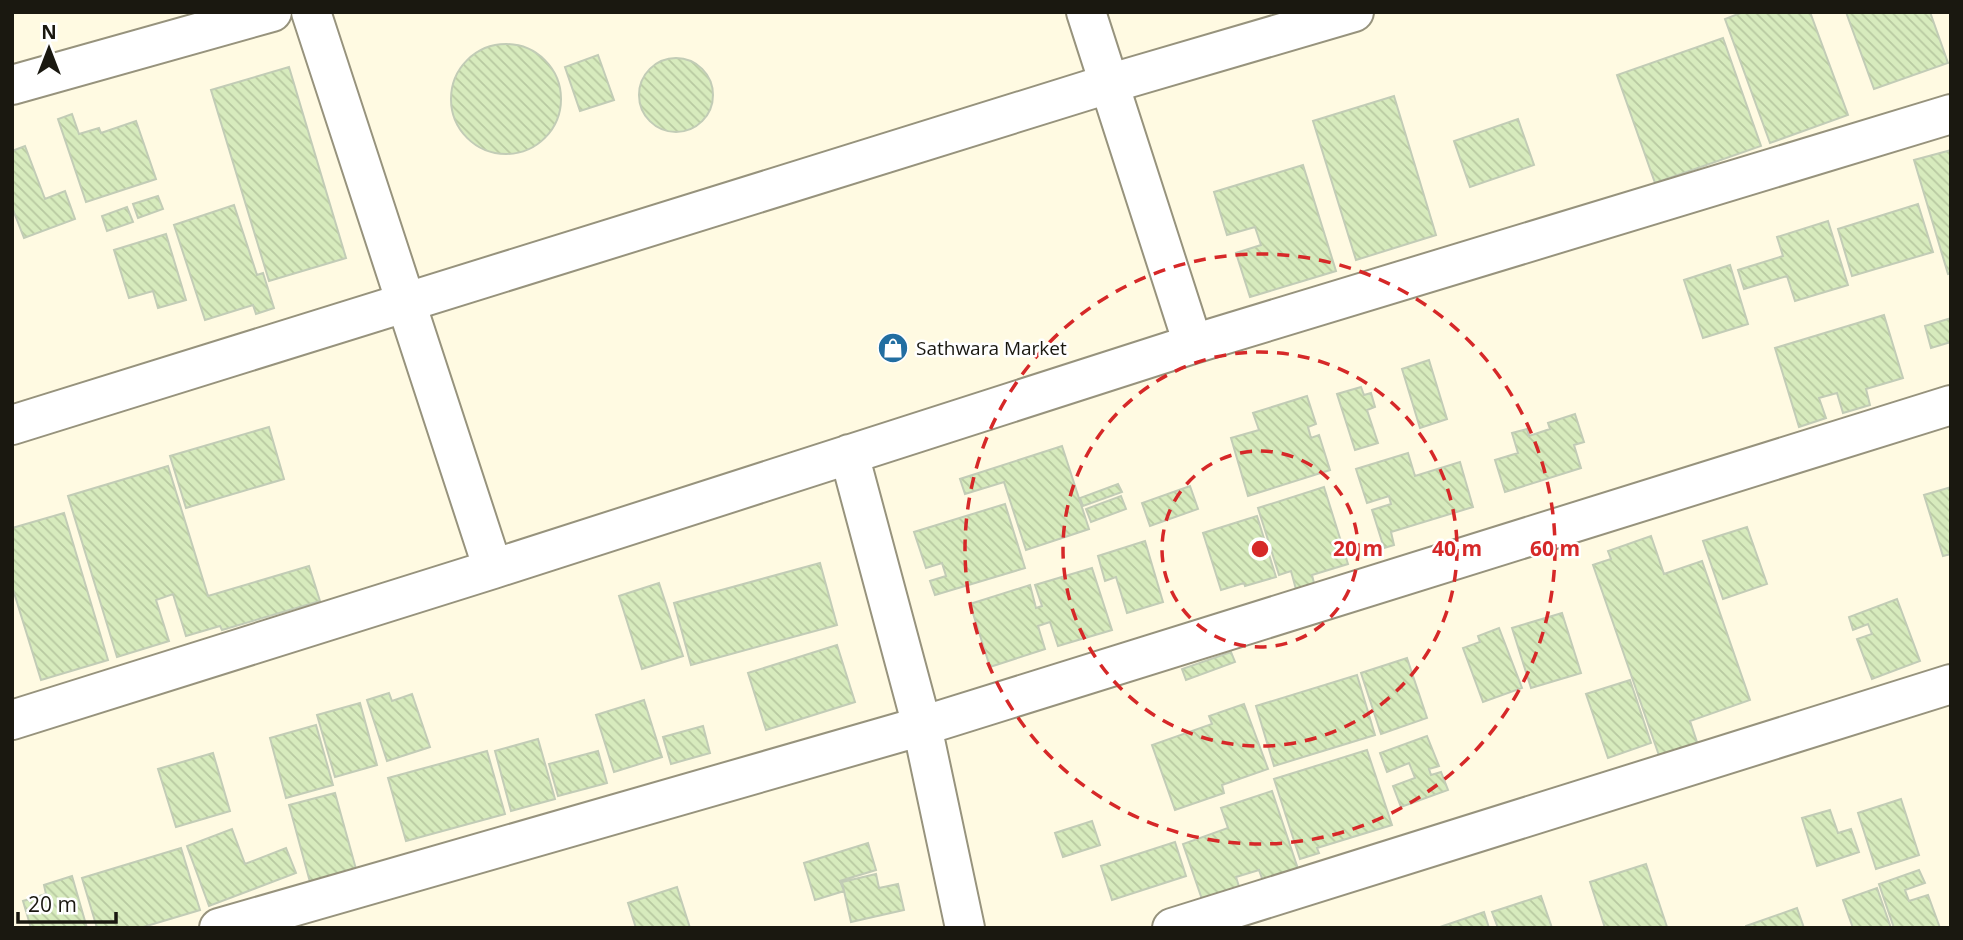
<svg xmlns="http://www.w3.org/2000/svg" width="1963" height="940" font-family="'Open Sans',sans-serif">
<defs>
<pattern id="building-back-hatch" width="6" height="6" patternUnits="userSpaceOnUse" patternTransform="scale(1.75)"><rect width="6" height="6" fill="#d7ebbd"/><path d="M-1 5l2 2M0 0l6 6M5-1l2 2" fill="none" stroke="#b8c9a1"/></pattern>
</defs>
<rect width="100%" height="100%" fill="#fffae2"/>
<path fill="url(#building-back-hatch)" stroke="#c2ccb6" stroke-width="2" d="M1743,12H1810L1848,115L1770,143L1725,19Z
M1846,12H1930L1948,63L1874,89Z
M1723,38L1761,146L1655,183L1617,75Z
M451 99a55 55 0 1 1 110 0a55 55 0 1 1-110 0Z
M598,55L614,100L580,111L565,67Z
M639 95a37 37 0 1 1 74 0a37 37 0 1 1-74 0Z
M289,67L346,258L269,281L211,90Z
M1394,96L1436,235L1356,260L1313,121Z
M72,114L79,134L99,128L101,133L136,121L156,179L86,202L58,119Z
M1518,119L1534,165L1470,187L1454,141Z
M25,146L45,199L65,191L75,219L24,238L12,207V151Z
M1951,150V273L1948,274L1914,160Z
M1303,165L1336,271L1250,297L1236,253L1261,245L1255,227L1227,235L1214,192Z
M158,196L163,209L138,218L133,204Z
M1918,204L1933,252L1852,276L1838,229Z
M234,205L257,275L263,273L274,308L256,314L253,305L205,320L174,225Z
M127,207L133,222L107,231L102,216Z
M1828,221L1848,285L1795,301L1787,276L1744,289L1738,270L1783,256L1777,237Z
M166,234L186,300L158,308L153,291L129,298L114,250Z
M1730,265L1748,324L1703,338L1684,280Z
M1884,315L1903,378L1866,389L1870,405L1843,413L1837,393L1819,398L1826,418L1799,427L1775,348Z
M1951,318V342L1931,348L1925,326Z
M1429,360L1447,419L1420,428L1402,369Z
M1361,387L1364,395L1371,393L1375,407L1367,410L1378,443L1355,450L1337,394Z
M1307,396L1316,424L1308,427L1311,438L1319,435L1330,470L1248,496L1231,438L1259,430L1253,413Z
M1575,414L1584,442L1574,445L1581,468L1505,492L1495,460L1518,453L1512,433L1527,429L1529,436L1550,429L1548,423Z
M269,427L284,479L186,508L170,456Z
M1062,446L1089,529L1026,550L1004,482L965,494L960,479Z
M1408,453L1415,476L1460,462L1473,507L1391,532L1394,545L1384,548L1372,510L1391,504L1389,496L1367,503L1356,469Z
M168,466L208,596L309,566L320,601L222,630L220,626L186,636L173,594L156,600L169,641L117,657L68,496Z
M1118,484L1122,492L1083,506L1080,498Z
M1190,486L1198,509L1150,526L1142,503Z
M1324,487L1348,564L1312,575L1315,587L1297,593L1291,571L1279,575L1258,508Z
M1951,487V554L1943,556L1924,495Z
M1121,496L1126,509L1091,522L1086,509Z
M1005,504L1025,568L935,595L930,581L946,576L942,563L926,568L914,532Z
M64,513L108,660L41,680L12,586V528Z
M1257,516L1276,577L1245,586L1244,583L1221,590L1203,533Z
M1747,527L1767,584L1723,599L1703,541Z
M1651,536L1664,574L1702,561L1750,700L1690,721L1701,754L1663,767L1593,565L1611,559L1608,551Z
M1145,541L1163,602L1127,613L1116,577L1105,581L1098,556Z
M820,563L837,625L691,665L674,603Z
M1092,568L1112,630L1058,646L1050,622L1038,626L1045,649L990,667L970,604L1030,585L1036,608L1042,606L1035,585Z
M659,583L683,656L642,669L619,596Z
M1897,599L1920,661L1872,679L1857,639L1872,634L1868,624L1853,630L1849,617Z
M1562,613L1581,673L1531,688L1512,628Z
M1499,628L1522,688L1483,702L1463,648L1480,642L1478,636Z
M837,645L855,702L766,730L748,673Z
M1231,652L1235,662L1186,680L1182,669Z
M1407,658L1427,718L1381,734L1361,673Z
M1357,675L1375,735L1274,766L1256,706Z
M1630,680L1651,743L1608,758L1586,694Z
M389,693L392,701L412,694L430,747L387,761L367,700Z
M644,700L662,757L614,772L596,715Z
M360,703L377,765L335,777L317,715Z
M1244,704L1268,769L1222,785L1224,793L1175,810L1152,745L1212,724L1209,716Z
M316,725L333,785L286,798L270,738Z
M703,726L710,753L671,764L663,737Z
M1427,736L1439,766L1429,769L1431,775L1441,772L1448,790L1401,807L1393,786L1415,778L1409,763L1387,772L1380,753Z
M538,739L555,799L511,811L495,751Z
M1367,750L1392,825L1317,848L1319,853L1300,859L1274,779Z
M487,751L505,814L406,841L388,778Z
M598,751L607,783L558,796L549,764Z
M213,753L230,811L176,827L158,769Z
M1272,791L1299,872L1264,884L1259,870L1236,877L1242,896L1205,908L1183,844L1228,828L1221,808Z
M335,793L356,869L310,882L289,805Z
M1901,799L1919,855L1876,869L1858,813Z
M1830,810L1838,833L1851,829L1859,852L1817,866L1802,818Z
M1092,821L1100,845L1063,857L1055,833Z
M232,829L245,864L286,848L296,873L209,906L187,846Z
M1175,842L1186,876L1112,900L1101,866Z
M868,843L876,870L840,881L844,891L815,900L804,863Z
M181,848L200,910L140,928H97L82,878Z
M1646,864L1667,927L1605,928L1590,882Z
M1919,870L1925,883L1905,890L1909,901L1928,895L1940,928H1894L1879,884Z
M876,874L879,888L898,884L904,910L851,922L842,882Z
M72,876L87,928H31L23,901L46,894L44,885Z
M677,887L690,928H636L628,903Z
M1877,888L1891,928H1853L1843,900Z
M1541,896L1552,928H1498L1492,912Z
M1797,908L1804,928H1746V926Z
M1484,912L1489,928H1437Z"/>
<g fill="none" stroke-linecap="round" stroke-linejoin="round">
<g stroke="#97937d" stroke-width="42">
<path id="minor" d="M311,12L493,569
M1086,12L1193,344
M12,85L272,12
M849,454L922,726L965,928
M12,720L493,569L1193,344L1951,114
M219,928L922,726L1951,405
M1172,928L1951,684"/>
</g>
<g stroke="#97937d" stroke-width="42">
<path id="tertiary" d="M12,425L1108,84L1354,12"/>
</g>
<use href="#minor" stroke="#fff" stroke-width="38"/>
<use href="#tertiary" stroke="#fff" stroke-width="38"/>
</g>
<g fill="none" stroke="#d62828" stroke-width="3.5" stroke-dasharray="12 9">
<circle cx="1260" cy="549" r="98"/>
<circle cx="1260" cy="549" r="197"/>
<circle cx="1260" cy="549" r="295"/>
</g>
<defs>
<g id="shop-disc" transform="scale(1.575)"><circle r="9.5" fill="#226ea1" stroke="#fff"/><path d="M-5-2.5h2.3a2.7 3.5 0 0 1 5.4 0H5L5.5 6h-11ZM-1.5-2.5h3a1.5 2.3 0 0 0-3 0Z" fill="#fff"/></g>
</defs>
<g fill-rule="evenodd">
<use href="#shop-disc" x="893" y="348"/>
</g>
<g text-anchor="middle" stroke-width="5" stroke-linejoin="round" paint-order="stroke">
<g font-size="19" fill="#1a1810" stroke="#fff" text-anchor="start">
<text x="916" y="355">Sathwara Market</text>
</g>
</g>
<circle cx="1260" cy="549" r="10" fill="#d62828" stroke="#fff" stroke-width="3.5"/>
<g font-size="21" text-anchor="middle" font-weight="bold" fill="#d62828" stroke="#fff" stroke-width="5" stroke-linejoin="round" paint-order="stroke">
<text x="1358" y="556">20 m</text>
<text x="1457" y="556">40 m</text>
<text x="1555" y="556">60 m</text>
</g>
<rect width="1963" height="940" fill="none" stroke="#1a1810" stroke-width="28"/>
<g transform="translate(49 49)" stroke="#ffffff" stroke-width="5" paint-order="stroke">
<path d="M0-5L12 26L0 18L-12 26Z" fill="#1a1810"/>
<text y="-10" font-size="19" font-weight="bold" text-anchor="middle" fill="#1a1810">N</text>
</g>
<path d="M18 912v10h98v-10" fill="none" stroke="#1a1810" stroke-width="3.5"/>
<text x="28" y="912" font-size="21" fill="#1a1810" stroke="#ffffff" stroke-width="5" paint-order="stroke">20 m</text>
</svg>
